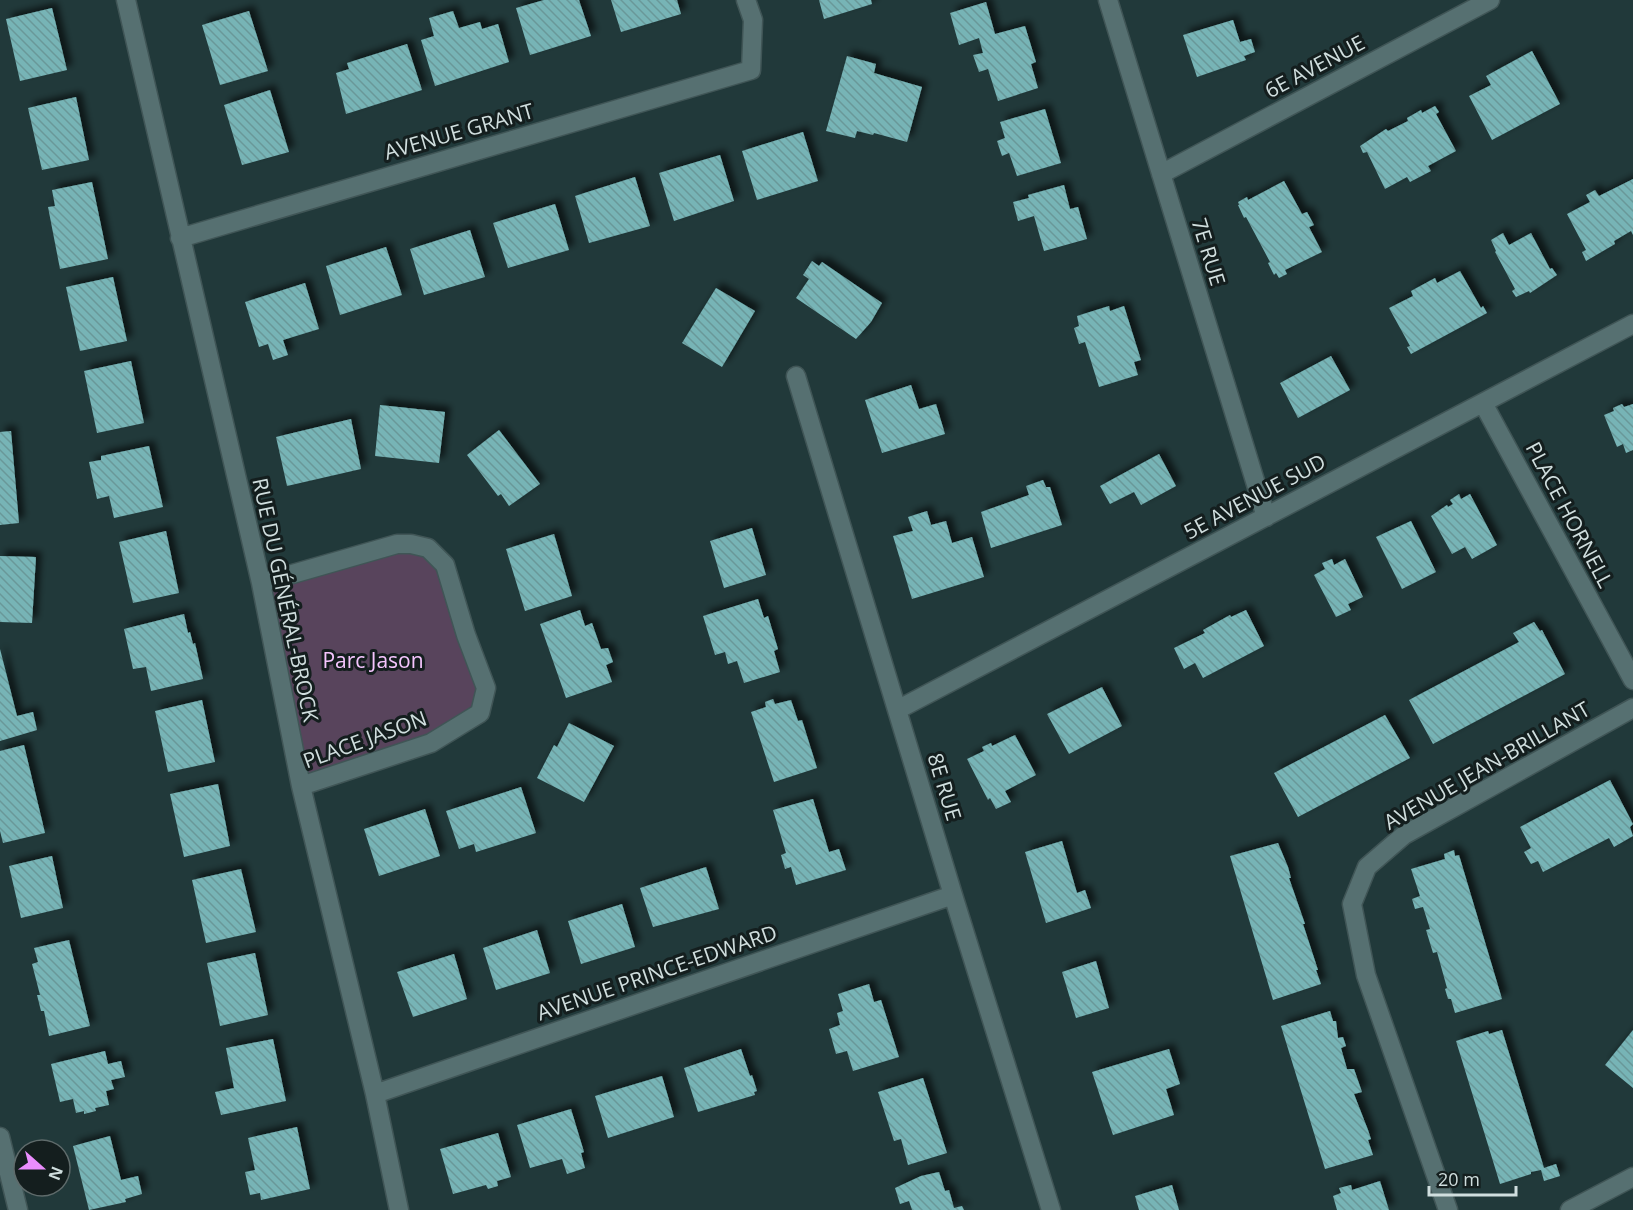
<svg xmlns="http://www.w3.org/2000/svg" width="1633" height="1210" font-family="'Open Sans',sans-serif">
<defs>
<pattern id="building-back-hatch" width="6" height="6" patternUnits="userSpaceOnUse" patternTransform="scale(1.5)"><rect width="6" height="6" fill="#77b4b6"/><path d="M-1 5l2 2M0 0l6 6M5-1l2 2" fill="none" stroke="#699899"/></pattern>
<filter id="shadow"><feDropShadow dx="5.5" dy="-5.5" stdDeviation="3" flood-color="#0009"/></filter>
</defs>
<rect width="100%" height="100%" fill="#21393a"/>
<path fill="#58445c" d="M397,544L428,548L466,635L480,713L431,743L301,786L261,583Z"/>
<path fill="url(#building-back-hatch)" filter="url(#shadow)" d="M544,0H579L591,36L530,55L516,8Z
M611,0H677L681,14L621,32Z
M819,0H871L872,4L824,19Z
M986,2L995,34L1025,26L1036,62L1031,64L1038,88L998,101L988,69L979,72L973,55L983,53L979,38L959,45L950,13Z
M52,8L67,70L20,81L6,19Z
M249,11L268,71L220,85L202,25Z
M453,11L459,28L480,22L482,29L498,24L509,62L435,86L421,40L434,36L429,18Z
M1233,20L1240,42L1251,39L1255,52L1244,56L1246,60L1197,77L1183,35Z
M407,44L422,90L346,114L336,73L349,69L347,63Z
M1532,51L1560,104L1492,140L1469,96L1491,85L1486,76Z
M847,56L876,64L874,73L922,87L907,142L874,133L873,135L857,131L855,138L826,131Z
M270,90L289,152L242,165L224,105Z
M76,97L89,160L42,170L28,108Z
M1435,106L1439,112L1436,114L1456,151L1428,166L1431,171L1410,182L1407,177L1385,189L1367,152L1363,153L1360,146L1386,129L1388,131L1408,121L1407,118L1421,110L1422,113Z
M1045,109L1061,163L1017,176L1009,153L1002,156L997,141L1005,138L1000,122Z
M803,132L818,181L757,200L742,151Z
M720,155L734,201L674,221L659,173Z
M635,177L650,226L589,243L575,196Z
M1633,179V235L1631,231L1614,241L1615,244L1586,261L1582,252L1586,250L1567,214L1590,202L1586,195L1595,190L1599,196Z
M1284,181L1302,214L1307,212L1314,225L1309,227L1322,252L1285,270L1287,274L1279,278L1276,273L1274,275L1268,263L1270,262L1246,217L1244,218L1238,205H1239L1238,202L1247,197L1248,200Z
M92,182L108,259L60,269L48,207L55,206L52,190Z
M1064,185L1070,209L1078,207L1087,239L1044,251L1034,216L1018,221L1013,202L1029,198L1028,195Z
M555,204L569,250L508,268L493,223Z
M470,230L485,277L424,295L410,249Z
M1503,233L1509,245L1531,233L1550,269L1552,268L1557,275L1530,293L1529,291L1516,297L1512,291L1515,289L1495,252L1496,251L1491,240Z
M386,247L402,295L340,315L326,266Z
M812,261L819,266L822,262L882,303L871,322L856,339L796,298L809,279L803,275Z
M1460,271L1481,308L1483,306L1487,313L1411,354L1407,347L1410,346L1389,308L1413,296L1411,291L1435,278L1437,283Z
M113,277L127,341L80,351L66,287Z
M305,283L319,329L283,340L288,355L273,360L268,344L259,347L245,302Z
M716,288L755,311L722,367L682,343Z
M1109,306L1110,311L1124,306L1141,360L1134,362L1138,375L1099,387L1085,342L1079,344L1074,328L1079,326L1077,316Z
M1331,356L1350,390L1298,418L1280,383Z
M131,361L144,423L97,433L84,371Z
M911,385L919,409L936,404L945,434L882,453L865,400Z
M1622,404L1624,407L1633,404V450L1626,453L1623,444L1617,447L1604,415L1614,411L1613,408Z
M380,405L445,412L439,463L375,456Z
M351,419L361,469L287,486L276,437Z
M499,430L540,484L509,506L501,494L498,496L467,455Z
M11,431L19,523L0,525V432Z
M149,446L163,507L114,518L109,496L97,499L89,462L101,460V456Z
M1159,454L1176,486L1141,505L1134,492L1110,504L1100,486Z
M1043,480L1046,487H1050L1062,525L991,548L981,512L1029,495L1026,486Z
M1459,494L1461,499L1470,494L1497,545L1472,559L1465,547L1452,554L1431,516L1447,505L1448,507L1453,504L1450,500Z
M927,511L931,525L946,521L952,543L972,537L984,577L912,599L893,536L913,531L908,517Z
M1411,521L1436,572L1402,589L1376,537Z
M752,528L766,575L724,588L710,541Z
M166,531L179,593L133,603L119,542Z
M554,534L572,596L525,611L506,549Z
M0,556L36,557L32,623L0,622Z
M1332,559L1334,565L1345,559L1363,597L1348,604L1351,610L1336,617L1314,575L1325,569L1322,563Z
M758,599L764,618L768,616L778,649L774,651L780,672L744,683L737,661L728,664L725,652L715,655L703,616Z
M580,610L585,626L592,623L601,649L608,648L613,662L606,665L612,682L566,698L540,624Z
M1246,610L1264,646L1203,678L1195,663L1184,669L1174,648L1205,633L1203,630L1230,615L1231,617Z
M184,614L188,633L190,632L193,644L195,643L203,679L151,691L146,667L133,669L124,629Z
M1534,622L1540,631L1542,630L1565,674L1433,744L1409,700L1519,642L1513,633Z
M0,649L17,716L33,712L37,730L0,741Z
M1102,687L1122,726L1069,754L1047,714Z
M773,699L775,704L791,700L798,721L802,720L817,768L774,782L751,712L766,707L765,702Z
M202,700L215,762L168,772L155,711Z
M1385,715L1410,758L1298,817L1274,773Z
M569,723L614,746L584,802L537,778L554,745L557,747Z
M1015,735L1036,775L1005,791L1011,802L996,809L990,798L988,800L967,759L984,751L982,747L991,743L992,746Z
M24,745L45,833L3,843L0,831V751Z
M1610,780L1633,824L1630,827L1633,836L1614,847L1609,838L1543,872L1538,861L1531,864L1524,852L1531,848L1520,827Z
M218,784L230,846L184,857L170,794Z
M521,787L536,833L476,852L474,844L459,849L446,811Z
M813,799L829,852L839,849L846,870L796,885L791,867L785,869L781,855L786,853L773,810Z
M425,809L440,856L379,876L364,829Z
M1062,841L1077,893L1085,890L1091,908L1046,923L1025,852Z
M1278,843L1288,867L1291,878H1289L1305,924H1303L1318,970H1316L1321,984L1273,1000L1230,856Z
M1454,850L1455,856L1459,855L1502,999L1455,1013L1451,999H1448L1445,989L1447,988L1437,952L1433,953L1426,930L1430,929L1423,907L1415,909L1412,899L1420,896L1411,869L1445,859L1444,854Z
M52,856L63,908L21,918L9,866Z
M706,867L719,909L653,927L640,888Z
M241,869L256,932L206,943L192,880Z
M622,904L635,947L581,964L568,921Z
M537,930L550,973L496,990L483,948Z
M69,940L90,1026L49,1036L44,1011H41L37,995H40L32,964L38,962L34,948Z
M255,953L268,1015L220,1026L207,963Z
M454,954L467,999L413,1017L397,972Z
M1096,961L1109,1008L1076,1018L1062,972Z
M869,984L874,1002L881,1000L899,1057L853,1071L847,1051L836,1054L829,1029L840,1025L837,1013L843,1011L838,994Z
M1330,1011L1333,1021H1336L1338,1038L1343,1037L1346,1046L1341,1048L1347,1069H1354L1362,1092L1354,1094L1368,1130L1371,1139L1368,1140L1373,1155L1325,1169L1281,1026Z
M1502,1030L1544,1168L1556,1164L1560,1176L1544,1181L1541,1170L1531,1172V1174L1500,1184L1456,1041L1488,1031L1489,1034Z
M1633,1030V1088L1605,1065Z
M273,1039L286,1101L221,1115L215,1092L234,1088L226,1048Z
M741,1049L750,1076L752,1075L757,1091L754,1092L755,1095L698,1112L684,1068Z
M1169,1049L1180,1084L1166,1089L1174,1115L1113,1135L1092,1072Z
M105,1051L108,1064L121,1061L125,1077L111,1080L114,1089L106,1091L109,1105L95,1108L96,1111L84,1114V1111L76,1113L73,1099L60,1102L51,1064Z
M662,1076L674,1117L608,1138L595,1096Z
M923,1078L947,1153L908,1165L901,1139L894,1141L878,1092Z
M571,1109L584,1152L581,1153L585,1168L567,1174L562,1159L530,1168L517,1125Z
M297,1127L310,1189L261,1200L260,1193L250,1195L245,1172L255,1170L248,1138Z
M498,1133L511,1177L497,1181L498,1186L488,1189L486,1185L453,1194L440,1149Z
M110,1136L121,1180L138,1176L142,1194L125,1199L126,1202L89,1210L73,1146Z
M939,1172L945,1191L949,1190L954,1208L962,1206L964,1210H912L909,1201L900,1204L895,1188L921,1176Z
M1380,1181L1389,1210H1337L1333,1196L1341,1193L1339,1188L1351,1185L1352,1190Z
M1172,1185L1179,1210H1139L1135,1196Z"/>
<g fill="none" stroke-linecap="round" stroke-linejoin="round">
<g stroke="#405556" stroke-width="21">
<path id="minor" d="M126,0L261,583L301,786L375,1094L399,1210
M1108,0L1266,517
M1161,174L1490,0
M180,238L751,70L753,20L746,0
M796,376L953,895L1051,1210
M1483,403L1633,680
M261,583L397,544H411L428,548L445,565L466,635L486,688L480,713L431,743L301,786
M897,710L1633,324
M375,1094L953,895
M0,1137L18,1210
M1448,1210L1366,975L1352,904L1367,867L1404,835L1633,708
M1570,1210L1633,1177"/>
</g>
<use href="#minor" stroke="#567071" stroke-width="18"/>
</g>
<g text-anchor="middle" stroke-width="6" stroke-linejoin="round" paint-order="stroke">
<g font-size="21" fill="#d0dede" stroke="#141e1e">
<text transform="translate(1315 67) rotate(-28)" y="7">6E AVENUE</text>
<text transform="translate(459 132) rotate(-16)" y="7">AVENUE GRANT</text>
<text transform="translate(1208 252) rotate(73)" y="7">7E RUE</text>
<text transform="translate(1255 497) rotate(-28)" y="7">5E AVENUE SUD</text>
<text transform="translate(1569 515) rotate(62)" y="7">PLACE HORNELL</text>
<text transform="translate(285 600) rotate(78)" y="7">RUE DU GÉNÉRAL-BROCK</text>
<text transform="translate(365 740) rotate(-20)" y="7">PLACE JASON</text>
<text transform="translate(1487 766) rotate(-30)" y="7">AVENUE JEAN-BRILLANT</text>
<text transform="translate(944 787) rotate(73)" y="7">8E RUE</text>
<text transform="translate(657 973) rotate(-19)" y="7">AVENUE PRINCE-EDWARD</text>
</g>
<g font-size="21" fill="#f5c5fe" stroke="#141e1e">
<text x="373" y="668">Parc Jason</text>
</g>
</g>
<g transform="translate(42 1168) rotate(111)"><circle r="28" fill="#141e1e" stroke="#5f6b6b" stroke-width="1.5"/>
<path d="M0-4.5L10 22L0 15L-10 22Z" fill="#ea8dfd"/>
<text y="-9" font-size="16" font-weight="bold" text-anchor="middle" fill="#d0dede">N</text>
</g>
<path d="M1429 1186v9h87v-9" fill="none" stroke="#d0dede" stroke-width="3"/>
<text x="1438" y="1186" font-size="18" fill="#d0dede" stroke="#141e1e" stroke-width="4.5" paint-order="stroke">20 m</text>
</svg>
